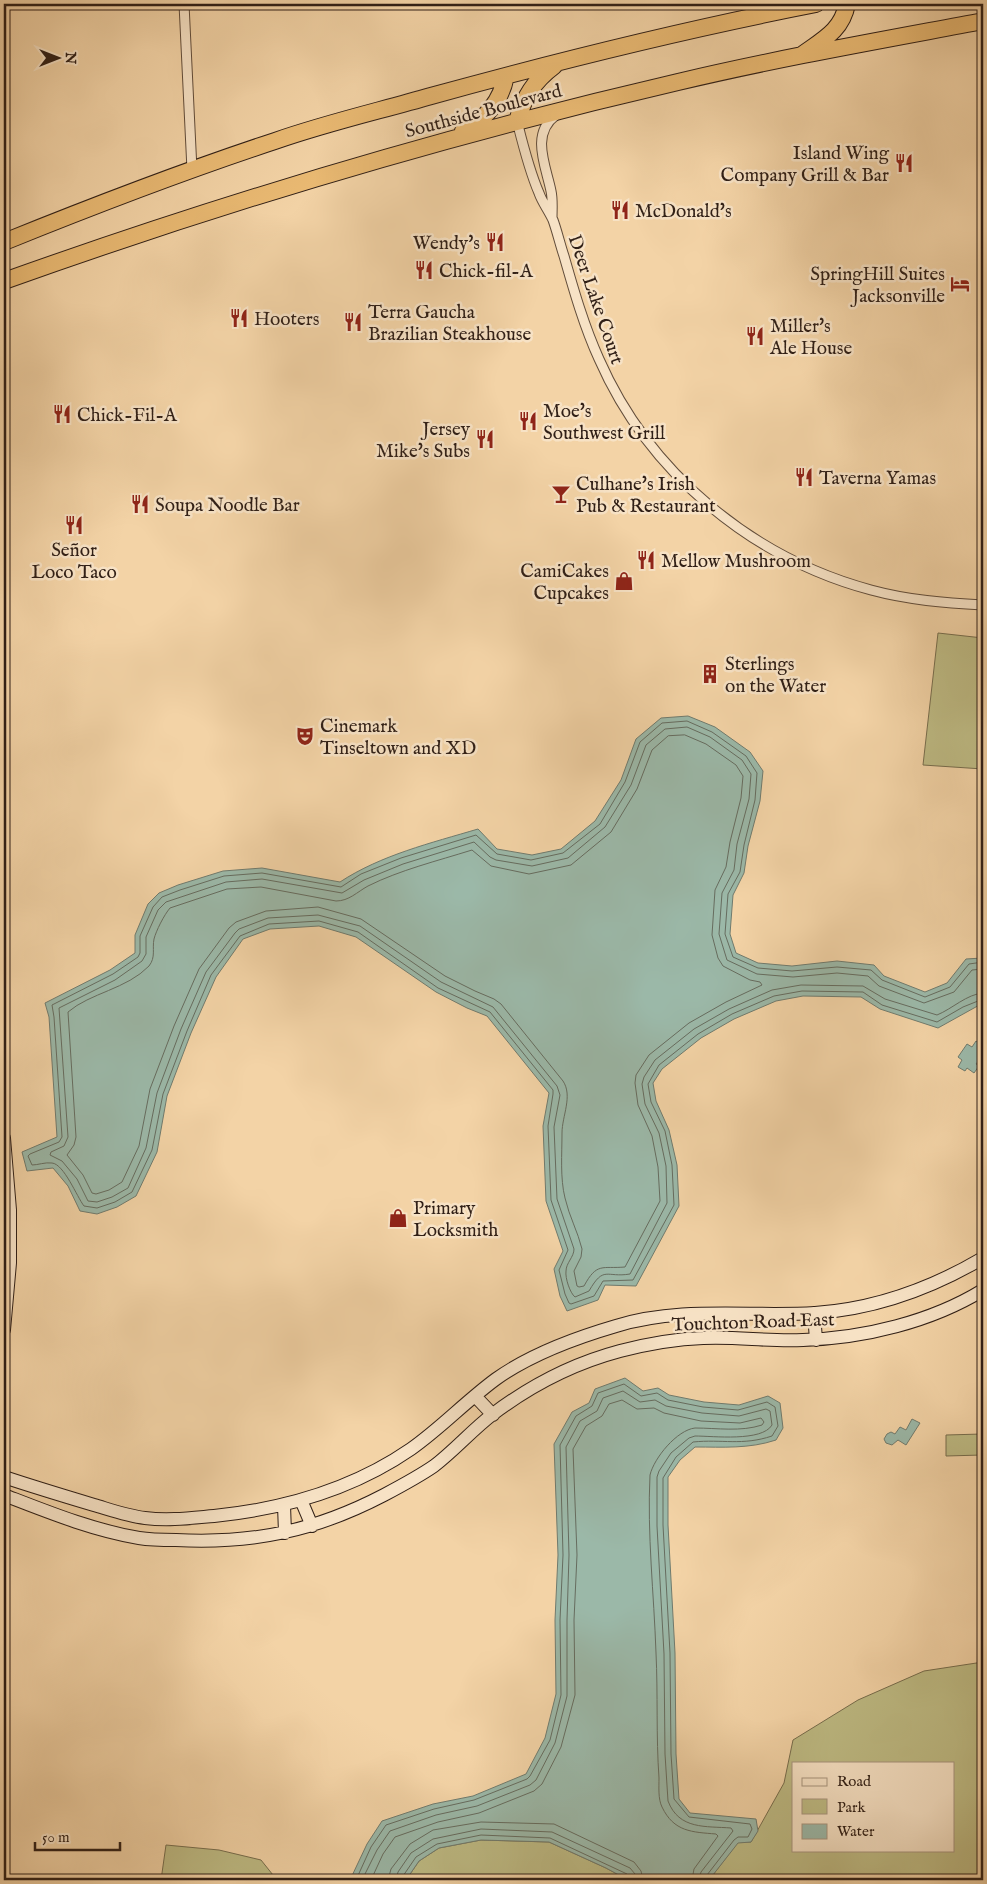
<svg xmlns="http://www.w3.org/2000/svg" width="987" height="1884" font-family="'IM FELL English',serif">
<rect width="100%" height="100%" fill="#f3d3a6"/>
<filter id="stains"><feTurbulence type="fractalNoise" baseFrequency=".004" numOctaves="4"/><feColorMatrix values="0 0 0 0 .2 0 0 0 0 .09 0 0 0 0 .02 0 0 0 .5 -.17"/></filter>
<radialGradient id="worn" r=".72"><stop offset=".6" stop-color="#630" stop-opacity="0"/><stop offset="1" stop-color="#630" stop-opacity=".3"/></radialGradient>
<path fill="#bebb84" stroke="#776d4d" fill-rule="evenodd" d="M938,633L983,638V769L923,765Z
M982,1434V1455L946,1456V1435Z
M983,1662V1880H709L738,1842H751L784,1783L793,1740L858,1700L924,1671ZM793,1763H953V1850H793Z
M481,1840L549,1842L606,1868L628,1880H406L419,1861L439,1848Z
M166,1845L219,1850L261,1860L277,1880H161Z"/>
<path fill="#9bb8a8" stroke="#707b6e" d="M688,716L715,727L750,752L763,771L760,801L748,846L744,873L733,895L730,934L736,953L758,963L792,966L837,961L874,965L884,976L925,992L947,983L966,959L982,958L983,1003L938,1028L880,1009L861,997L803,996L776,1001L734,1019L701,1038L662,1069L653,1083L656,1101L669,1130L677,1165L679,1206L636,1286L605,1285L598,1300L567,1311L560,1296L554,1269L563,1251L546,1201L543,1126L549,1093L487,1016L467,1008L436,992L356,937L319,926L270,929L243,939L216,977L191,1033L167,1096L157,1152L136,1196L117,1207L97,1214L80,1211L68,1186L53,1168L27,1171L22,1152L57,1137L49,1017L45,1003L110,970L135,953V935L148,904L159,893L178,885L223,871L262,868L340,882C381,855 431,843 478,829L497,849L532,855L561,849L595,821L621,780L636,739L661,718Z
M976,1041L983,1046L981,1049L983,1051V1060L980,1059L976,1064L979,1066L974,1073L967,1068L965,1071L958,1067L962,1060L958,1057L967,1044L972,1047Z
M625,1378L643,1391L658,1388L669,1395L704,1402L739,1405L768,1396L780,1403L783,1428L776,1440C749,1449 723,1447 695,1447L680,1460L668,1477V1525L675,1653L676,1754L679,1799L690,1813L756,1819L758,1831L751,1842L738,1843L709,1880H628L606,1868L549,1842L481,1840L439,1848L419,1861L406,1880H350L367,1844L382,1821L433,1804L473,1796L526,1774L545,1738L556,1694L555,1620L558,1555L554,1444L572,1412L589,1403L595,1389Z
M912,1419L920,1423L906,1445L898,1440L892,1445L886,1443L884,1439L887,1434L891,1432L895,1434L900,1427L906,1430Z"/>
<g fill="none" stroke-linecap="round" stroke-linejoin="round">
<path stroke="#666c5f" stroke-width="1" d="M685,735L706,744L736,765L743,776L741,798L730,842L726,867L715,890L712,935L718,958L723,966L750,980L760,982L762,985L726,1002L689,1023L649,1055L636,1075L635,1083L638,1105L652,1136L658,1167L660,1201L625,1267C602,1269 597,1262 584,1286L579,1287L577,1286L574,1271L581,1257L582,1249C578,1232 569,1216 565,1198C560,1178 562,1154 562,1133C562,1116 573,1096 563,1081L501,1004L494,999L475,991L445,976L361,919L318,907L266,911L236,922L229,928L199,969L174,1026L150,1089L139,1146L122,1182L109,1190L96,1194L92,1193L83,1175L67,1155L74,1145L76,1137L68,1012C90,993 127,989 149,966C156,957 152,949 154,939C156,931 164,915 170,908L227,889L261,887L336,901C349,901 357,892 368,886C400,870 437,861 472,850L491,866L529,874L571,865L611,832L637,789L652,750L668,736Z
M983,962L969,964L950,987L925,997L882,980L871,970L837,967L792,971L758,968L733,957L725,934L728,894L740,872L744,845L755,800L757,773L746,756L712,732L687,721L662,723L640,742L625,782L600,824L563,853L531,860L497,854L476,835L401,858L361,874L341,887L262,873L224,876L180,890L162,897L153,907L140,936V953L138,957L113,974L52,1005L54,1017L62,1137L59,1142L30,1154L28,1156L32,1165C38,1165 45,1162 52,1163C64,1164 77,1197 84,1206L97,1208L115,1202L132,1192L152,1150L163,1094L187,1031L211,975L240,936L269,924L319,921L358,932L438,988L490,1012L553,1090V1094L548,1126L551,1200L568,1250L559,1270L565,1294L569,1303L571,1304L594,1296L603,1281L633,1280L674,1205L672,1165L665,1131L651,1102L648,1084L659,1065L698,1034L732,1014L774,996L802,991L863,992L882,1005L937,1022L963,1007L983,999
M983,969L972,970L954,992L924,1003L879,986L868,976L837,973L793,977L757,974L727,960L719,934L722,893L734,870L737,844L749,799L751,774L742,760L710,737L687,727L665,729L646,745L631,785L605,827L568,858L532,866L496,860L490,857L474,842L403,864L364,880L342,893L262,879L226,882L166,902L158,910L146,937V954L142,961L115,980L59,1008L68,1137L64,1146L51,1152L50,1155L62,1161L77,1179L88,1201L97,1202L112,1197L128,1188L146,1148L157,1093L181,1029L206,972L235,933L239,929L268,918L318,915L360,926L441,982L493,1007L557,1086L560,1095L554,1127L557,1199L574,1249C574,1257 566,1263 566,1271C565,1278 570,1293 575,1297L589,1291C604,1265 606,1278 630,1274L667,1203L666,1166L659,1133L645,1104L642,1084L644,1077L655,1060L694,1029L729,1009L772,990L801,985L863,986L885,999L937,1015C952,1009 967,994 983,993
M356,1880L371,1847L386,1825L434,1809L474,1800L527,1779L530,1776L550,1740L561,1695L560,1620L563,1555L560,1445L576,1416L592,1406L598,1393L624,1384L641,1396L657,1393L668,1400L703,1407L738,1410L767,1402L775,1407L778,1426L772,1436C742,1446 722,1439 693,1442L676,1457L663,1478V1525L670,1653L671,1754L674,1799L689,1817L750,1824L752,1829L748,1837H738L734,1840L707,1875L706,1880
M362,1880L377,1850L390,1831L436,1815L477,1806L530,1785L536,1780L555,1743L567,1696V1620L569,1555L566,1447L580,1421L597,1411L603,1398L623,1391L640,1402L655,1400L666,1406L702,1413L739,1416L766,1409L770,1411L772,1425C762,1442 713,1436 695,1436L689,1438L671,1453L659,1471L657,1477V1526L664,1654L665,1754L668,1801C679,1830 706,1826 731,1828L733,1831L701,1872L699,1880
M371,1880L383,1854L395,1837L438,1822L479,1813L534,1791L542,1784L561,1747L575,1695L574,1620L577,1555L573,1449L586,1426L602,1416L609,1404L622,1400L637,1409L654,1408L664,1413L701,1421L740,1423L761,1418L764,1422L762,1425C741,1432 717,1428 695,1428C677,1430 654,1458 650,1475C647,1534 654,1594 656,1653C658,1694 656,1736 659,1778C659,1787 658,1799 662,1807C674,1832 692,1832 716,1834L718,1836L694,1869L692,1880
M388,1880L391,1869L410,1844L433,1830L481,1822L554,1824L634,1862L641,1871L643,1880
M396,1880L398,1872L411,1853L433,1839L481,1829L552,1832L630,1868L635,1874L636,1880
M402,1880L403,1876L416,1857L437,1844L481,1835L550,1838L627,1874L629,1880"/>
<g stroke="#614c3a" stroke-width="11">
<path id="street" d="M184,4L192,170
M517,121C523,145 529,170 539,193C542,202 549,211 553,220C557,231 560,244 564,256C574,291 584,326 599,359C649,473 752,558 871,590C908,600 945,603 983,605
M552,218C552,209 553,200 551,191C546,166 530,134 556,115"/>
</g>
<g stroke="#301f16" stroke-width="14">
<path id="secondary" d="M4,1138L10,1210V1263L4,1330
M814,1313L816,1340
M475,1396L493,1415
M4,1477C34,1487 64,1496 94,1505C111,1510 128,1516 145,1518C168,1521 191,1518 214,1516C283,1509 353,1489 411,1449C441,1428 466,1401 496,1379C531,1354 575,1338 616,1326C681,1306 748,1317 815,1313C874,1309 932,1288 983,1258
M4,1495C48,1512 92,1530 139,1538C151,1540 164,1540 176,1540C253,1544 315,1531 384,1495C401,1486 418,1477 434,1466C455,1450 472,1430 493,1414C530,1386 575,1363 620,1351C647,1344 675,1339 703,1338C736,1336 769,1342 803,1340C864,1338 931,1322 983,1290
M301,1500L312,1526
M284,1505L285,1533"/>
</g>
<g stroke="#301f16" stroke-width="18">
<path id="highway" d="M803,54C824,39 842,30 847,4
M517,121C524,97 534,81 554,66
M463,131C486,119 501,101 506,76
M4,242C93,206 184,171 275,141C326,123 379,111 431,96C558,61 687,29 816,4
M4,281C225,202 449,135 678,82C779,58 882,40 983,21"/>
</g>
<use href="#street" stroke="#f7e2c5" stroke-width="9"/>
<use href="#secondary" stroke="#f7e2c5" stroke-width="12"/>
<use href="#highway" stroke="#eaba73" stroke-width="16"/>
</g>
<defs>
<g id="restaurant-bare" transform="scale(1.5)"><path d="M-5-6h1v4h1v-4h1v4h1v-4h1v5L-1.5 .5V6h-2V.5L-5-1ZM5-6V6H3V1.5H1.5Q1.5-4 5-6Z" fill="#8f2418" stroke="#f7e2c5" stroke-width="2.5" paint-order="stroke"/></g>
<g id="hotel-bare" transform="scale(1.5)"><path d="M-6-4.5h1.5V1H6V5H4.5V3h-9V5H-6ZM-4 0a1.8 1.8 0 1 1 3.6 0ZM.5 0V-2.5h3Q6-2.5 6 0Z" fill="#8f2418" stroke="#f7e2c5" stroke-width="2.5" paint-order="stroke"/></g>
<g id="bar-bare" transform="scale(1.5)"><path d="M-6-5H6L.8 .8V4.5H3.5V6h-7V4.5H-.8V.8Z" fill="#8f2418" stroke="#f7e2c5" stroke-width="2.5" paint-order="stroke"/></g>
<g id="shop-bare" transform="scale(1.5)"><path d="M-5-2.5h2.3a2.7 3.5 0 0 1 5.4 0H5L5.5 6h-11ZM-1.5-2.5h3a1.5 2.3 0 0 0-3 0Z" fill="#8f2418" stroke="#f7e2c5" stroke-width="2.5" paint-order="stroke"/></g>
<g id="building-bare" transform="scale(1.5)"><path d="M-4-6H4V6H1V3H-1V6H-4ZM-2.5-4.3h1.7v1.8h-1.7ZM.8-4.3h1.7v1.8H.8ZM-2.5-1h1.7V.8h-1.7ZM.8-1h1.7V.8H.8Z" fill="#8f2418" stroke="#f7e2c5" stroke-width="2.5" paint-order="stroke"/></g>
<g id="theatre-bare" transform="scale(1.5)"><path d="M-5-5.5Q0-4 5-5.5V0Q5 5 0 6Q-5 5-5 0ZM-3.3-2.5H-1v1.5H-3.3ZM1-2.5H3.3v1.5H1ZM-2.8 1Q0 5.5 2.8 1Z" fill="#8f2418" stroke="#f7e2c5" stroke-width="2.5" paint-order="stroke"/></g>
</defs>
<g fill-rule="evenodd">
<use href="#restaurant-bare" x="904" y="163"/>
<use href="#restaurant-bare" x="620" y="210"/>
<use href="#restaurant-bare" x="495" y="242"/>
<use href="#restaurant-bare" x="424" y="270"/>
<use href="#hotel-bare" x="960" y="284"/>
<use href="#restaurant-bare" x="239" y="318"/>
<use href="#restaurant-bare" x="353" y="322"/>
<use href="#restaurant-bare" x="755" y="336"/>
<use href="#restaurant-bare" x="62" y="414"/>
<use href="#restaurant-bare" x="528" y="421"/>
<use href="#restaurant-bare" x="485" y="439"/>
<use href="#restaurant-bare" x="804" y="477"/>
<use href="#bar-bare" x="561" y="494"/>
<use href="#restaurant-bare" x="140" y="504"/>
<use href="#restaurant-bare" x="74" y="525"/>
<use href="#restaurant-bare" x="646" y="560"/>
<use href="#shop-bare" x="624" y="581"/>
<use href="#building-bare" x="710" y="674"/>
<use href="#theatre-bare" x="305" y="736"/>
<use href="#shop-bare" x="398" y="1218"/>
</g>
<g text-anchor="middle" stroke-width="5" stroke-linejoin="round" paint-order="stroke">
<g font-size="19" fill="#301f16" stroke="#f7e2c5">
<text transform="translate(483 110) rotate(-15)" y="7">Southside Boulevard</text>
<text transform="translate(597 299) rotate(71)" y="7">Deer Lake Court</text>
<text transform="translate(753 1321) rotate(-2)" y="7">Touchton Road East</text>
</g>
<g font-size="19" fill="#301f16" stroke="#f7e2c5" text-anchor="start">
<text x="889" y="159" text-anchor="end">Island Wing<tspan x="889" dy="22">Company Grill &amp; Bar</tspan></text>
<text x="635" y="217">McDonald's</text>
<text x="480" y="249" text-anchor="end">Wendy's</text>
<text x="439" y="277">Chick-fil-A</text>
<text x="945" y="280" text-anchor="end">SpringHill Suites<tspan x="945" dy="22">Jacksonville</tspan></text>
<text x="368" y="318">Terra Gaucha<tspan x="368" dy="22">Brazilian Steakhouse</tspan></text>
<text x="254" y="325">Hooters</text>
<text x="770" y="332">Miller's<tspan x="770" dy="22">Ale House</tspan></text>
<text x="543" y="417">Moe's<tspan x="543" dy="22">Southwest Grill</tspan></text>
<text x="77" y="421">Chick-Fil-A</text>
<text x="470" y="435" text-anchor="end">Jersey<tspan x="470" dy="22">Mike's Subs</tspan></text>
<text x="819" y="484">Taverna Yamas</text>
<text x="576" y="490">Culhane's Irish<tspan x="576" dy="22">Pub &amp; Restaurant</tspan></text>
<text x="155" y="511">Soupa Noodle Bar</text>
<text x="74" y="556" text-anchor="middle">Señor<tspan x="74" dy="22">Loco Taco</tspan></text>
<text x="661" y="567">Mellow Mushroom</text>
<text x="609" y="577" text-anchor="end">CamiCakes<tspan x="609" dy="22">Cupcakes</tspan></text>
<text x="725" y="670">Sterlings<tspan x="725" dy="22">on the Water</tspan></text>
<text x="320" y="732">Cinemark<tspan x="320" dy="22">Tinseltown and XD</tspan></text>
<text x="413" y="1214">Primary<tspan x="413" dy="22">Locksmith</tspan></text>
</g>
</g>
<rect width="987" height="1884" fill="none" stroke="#f3d3a6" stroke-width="20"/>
<rect x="5" y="5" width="977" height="1874" fill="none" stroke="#301f16" stroke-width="2.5"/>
<rect x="10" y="10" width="967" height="1864" fill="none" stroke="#301f16"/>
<rect x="792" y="1762" width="162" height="90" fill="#f7e2c5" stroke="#a7947f"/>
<rect x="802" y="1778" width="25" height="8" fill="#f7e2c5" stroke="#a7947f"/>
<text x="837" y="1786" font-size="15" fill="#301f16">Road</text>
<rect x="802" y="1799" width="25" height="15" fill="#bebb84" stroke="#a7947f"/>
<text x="837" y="1812" font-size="15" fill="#301f16">Park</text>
<rect x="802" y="1824" width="25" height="15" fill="#9bb8a8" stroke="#a7947f"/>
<text x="837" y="1836" font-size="15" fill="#301f16">Water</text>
<g transform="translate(58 58) rotate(90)" stroke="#f7e2c5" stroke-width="4" paint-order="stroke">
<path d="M0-4L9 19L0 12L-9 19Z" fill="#301f16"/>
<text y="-8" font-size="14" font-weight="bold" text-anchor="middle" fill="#301f16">N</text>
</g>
<path d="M35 1842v8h85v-8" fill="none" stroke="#301f16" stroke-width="2.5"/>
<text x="42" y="1842" font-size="15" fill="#301f16" stroke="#f7e2c5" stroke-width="4" paint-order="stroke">50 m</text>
<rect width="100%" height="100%" filter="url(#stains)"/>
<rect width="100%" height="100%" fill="url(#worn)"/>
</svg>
